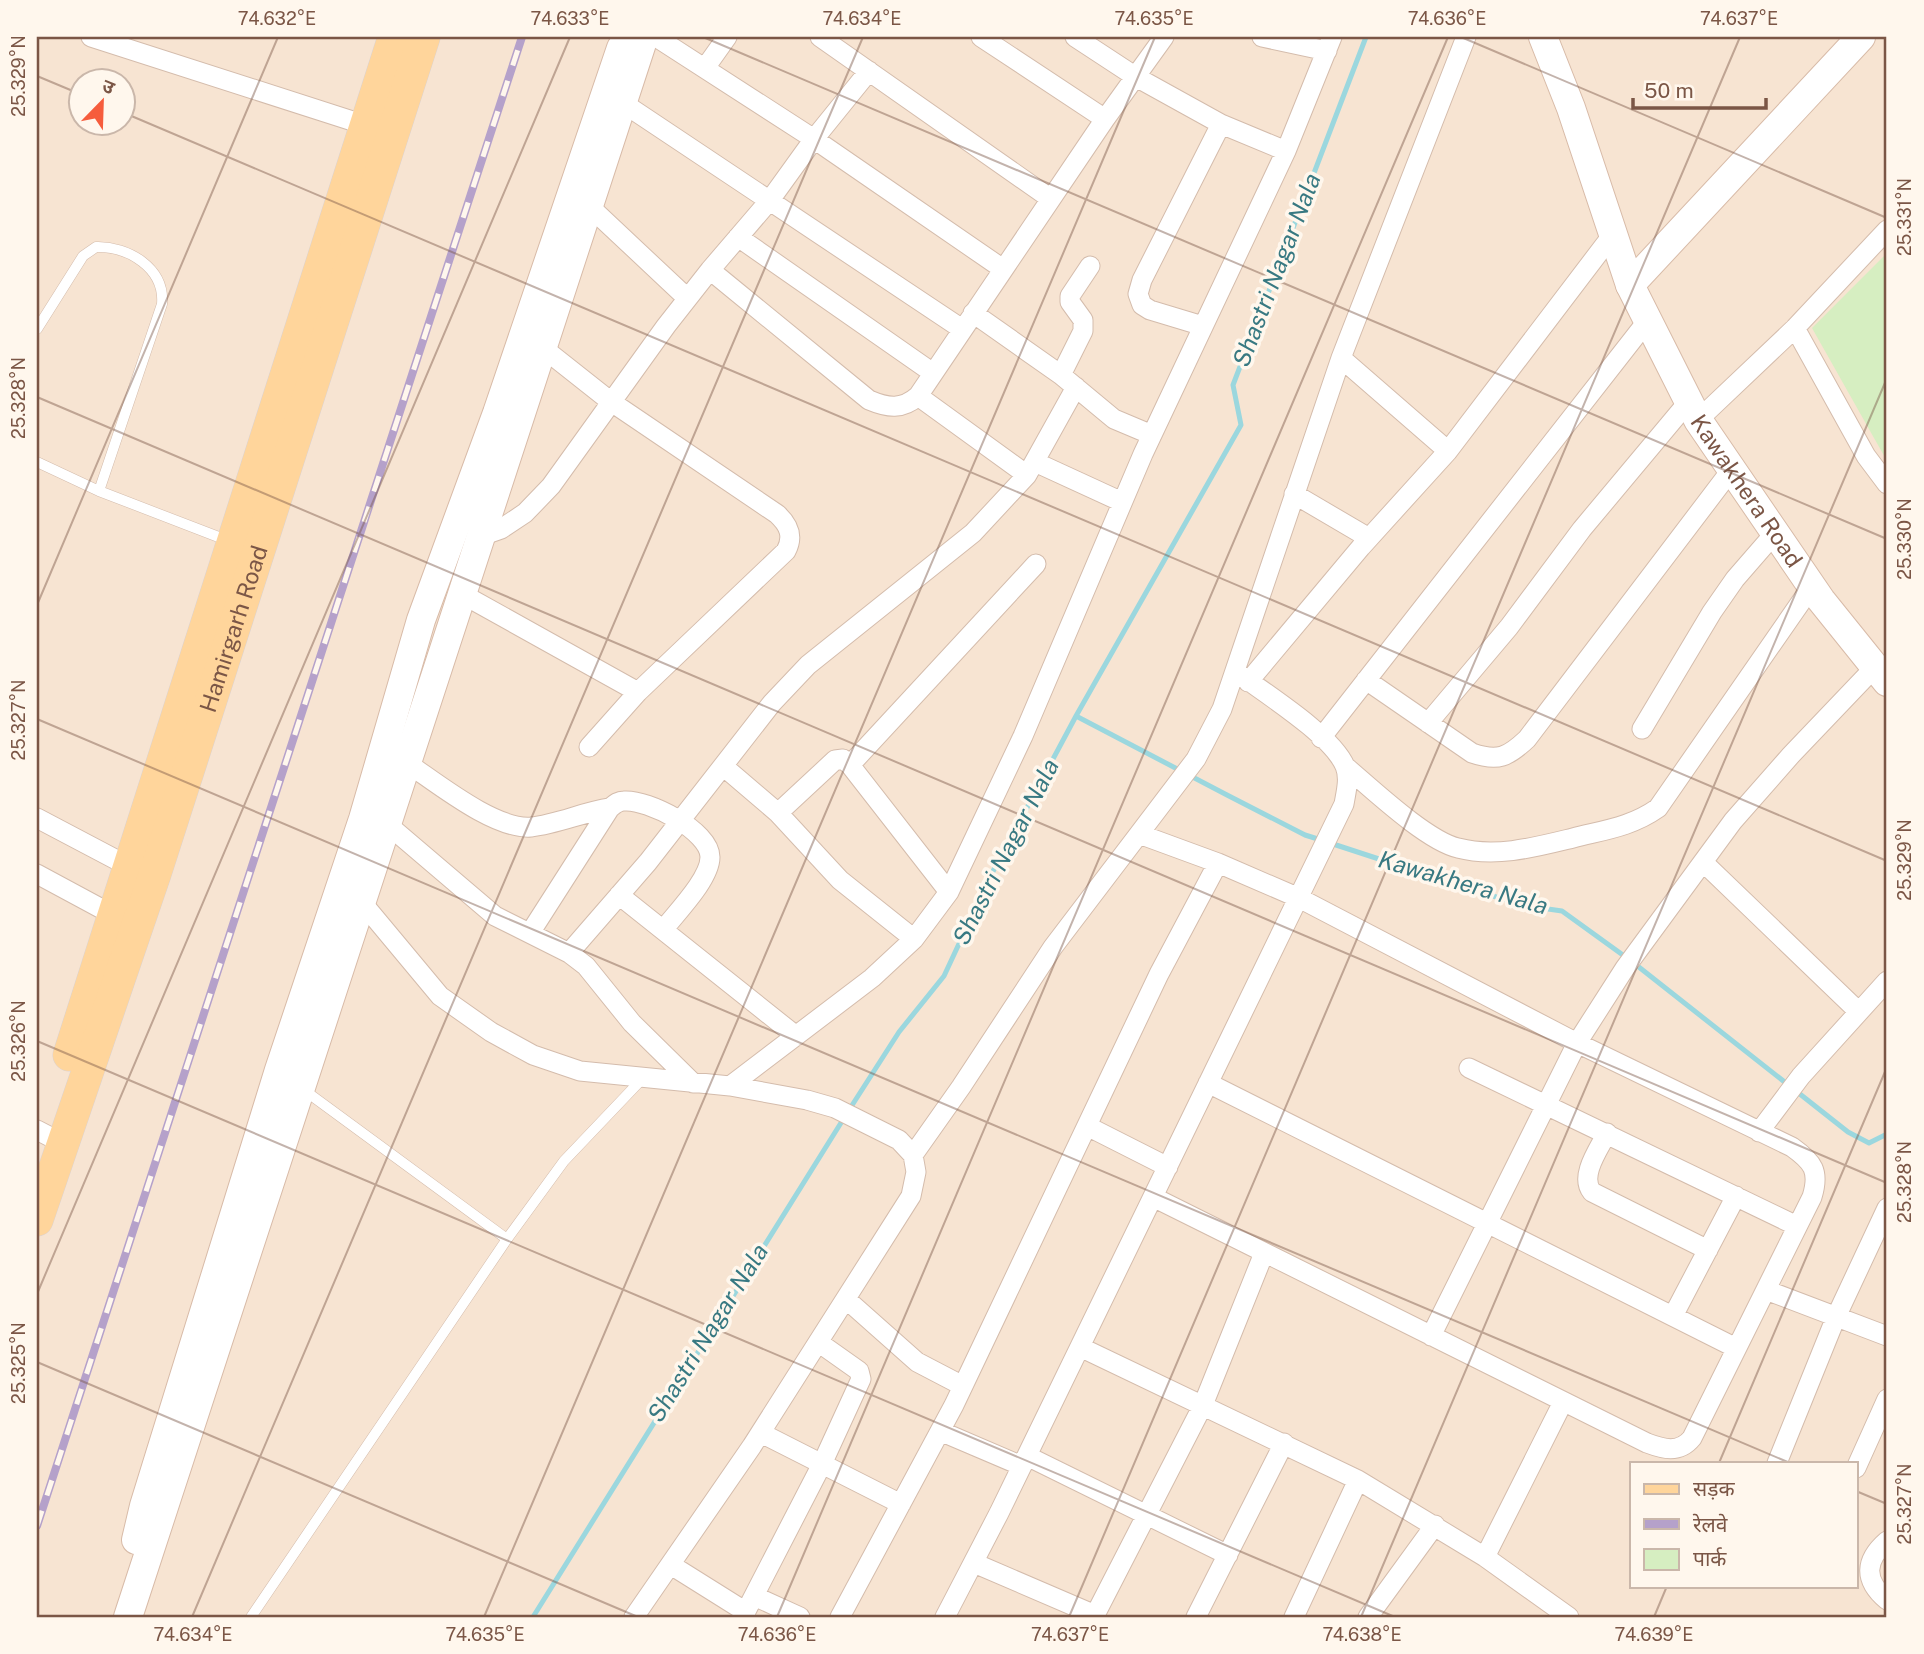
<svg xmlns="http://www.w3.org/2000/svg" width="1924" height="1654" font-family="'Public Sans','Noto Sans Devanagari',sans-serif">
<rect width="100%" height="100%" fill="#fff3e5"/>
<path fill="#f7e4d2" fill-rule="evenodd" d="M37,37H1887V1617H37ZM80,80H122V122H80ZM1632,1463H1856V1586H1632Z"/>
<path fill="#d6eec1" d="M1884,256L1887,259V461L1812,328Z"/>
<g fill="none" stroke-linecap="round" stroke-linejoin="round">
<path stroke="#9bd7de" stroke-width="5" d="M1076,716L1227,795L1305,835L1321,840
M1330,843L1486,894L1527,906L1562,911L1627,958
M1635,964L1848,1132L1869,1143L1887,1134
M849,1110L899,1032L944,976L991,875L1076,716L1241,425L1233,385L1366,37
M533,1617L844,1118"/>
<g stroke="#d4bcac" stroke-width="11">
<path id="lane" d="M37,329L83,256L96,247C128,246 165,268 162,304L99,491
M37,462L99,491L229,541
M304,1090L507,1239
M251,1617L507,1239L564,1161L643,1078"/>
</g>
<g stroke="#d4bcac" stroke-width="21">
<path id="street" d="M91,37L365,125
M656,37L814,139L1003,269
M820,37L1051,199
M981,37L1105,119
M1075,37L1136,77L1221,124L1286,151
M1262,37L1327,51
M705,68L727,37
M623,103L962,329
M589,206L687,298
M738,237L933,373
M710,270L869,400C888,408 902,410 918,396
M973,313L1061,375L1114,419L1152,435
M1203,326L1150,310L1142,305L1138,294L1142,280L1221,124
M1795,328L1866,456L1887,484
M543,348L610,401L777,514C789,525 794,536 786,551L638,692L589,747
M1341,358L1448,451
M1061,375L1083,331V320L1070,302V296L1090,266
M1698,420L1795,328L1887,230
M1035,462L1122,502
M1027,475L918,396L1105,119L1164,37
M1294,494L1369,538
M481,536L501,529L525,513L551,486L666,326L710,270L770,200L814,139L869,71
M462,594L638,692
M1366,680L1472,753C1498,762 1508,757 1527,739L1732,469
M1248,682L1361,547L1448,451L1613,234
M1428,723L1509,627L1582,529L1689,401
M1642,729L1712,612L1735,579L1775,533
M1321,738L1648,320
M407,763C437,783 495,830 531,827C558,824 583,812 610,808
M723,766L778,813L840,880L914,939
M1346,767C1372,789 1427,841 1458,848C1496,858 1536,847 1573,838C1604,830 1631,827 1658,808L1812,586
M778,813L835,760L843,759L850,765
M37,818L130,867
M387,824L495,916L569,953L586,966L632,1023L693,1083
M1139,834L1218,863L1299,898L1577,1043L1792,1147C1813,1162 1820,1171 1812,1197L1692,1438C1679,1454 1663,1449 1647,1443L1153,1197
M1703,862L1859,1012
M37,874L115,916
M949,892L850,765L1036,564
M355,894L440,996L491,1032L533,1055L580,1071L730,1086L807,1100L835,1108L899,1140L913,1155L916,1172L911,1196L752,1446L634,1617
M619,895L796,1036
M530,933L610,808C615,804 618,801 624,801C648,799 710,831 710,857C710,879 677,912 663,930
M569,953L648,862L772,703L808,665L973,533L1027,475L1076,387
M1469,1068L1797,1226
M1208,1083L1736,1348
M730,1086L872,978L914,939L949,892L1023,736L1143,454L1286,151L1332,37
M1087,1126L1168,1167
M37,1130L62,1143
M1759,1132L1801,1076L1887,981
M1607,1133C1599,1149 1579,1176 1592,1192L1708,1250
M913,1155L961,1087L1053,947L1196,759L1222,709L1341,358L1466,37
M1766,1290L1887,1336
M846,1299L917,1362L963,1386
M1673,1316L1736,1196
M1431,1336L1577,1043L1625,968L1733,821L1791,755L1875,667
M1080,1347L1358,1480L1485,1557L1569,1617
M940,1431L1022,1466
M761,1433L901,1504
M1027,1456L1228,1555
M1777,1463L1836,1317L1887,1208
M1856,1468L1887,1399
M1887,1541C1865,1560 1863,1580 1887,1600
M1485,1557L1563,1402
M974,1563L1095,1615
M671,1565L746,1612
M754,1596L800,1617
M743,1617L822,1464L861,1379L859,1371L818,1342
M840,1617L954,1405L1159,974L1218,863
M945,1617L999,1513L1344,804C1346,792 1350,778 1345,766C1331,734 1264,693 1235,671
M1094,1617L1203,1405L1264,1253
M1196,1617L1284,1443
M1294,1617L1358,1480
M1368,1617L1435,1525"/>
</g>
<g stroke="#d8bba8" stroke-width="30">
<g id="secondary">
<path id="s1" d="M1543,37L1571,108L1630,285L1698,420L1821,600L1887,682"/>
<path d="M1630,285L1861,37"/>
<path d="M136,1540L144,1506L279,1070L363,819L421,620L497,413L621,48"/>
<path d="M128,1617L644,37"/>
</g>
</g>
<g stroke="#ddd3cf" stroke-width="33">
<g id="primary">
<path d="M69,1055L394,37"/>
<path id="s2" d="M37,1220L155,874L424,37"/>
</g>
</g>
<use href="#lane" stroke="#fff" stroke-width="10"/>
<use href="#street" stroke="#fff" stroke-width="19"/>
<use href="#secondary" stroke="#fff" stroke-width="28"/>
<use href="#primary" stroke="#ffd59b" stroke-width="32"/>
<g stroke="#b5a1ca" stroke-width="8">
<path id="rail" d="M37,1526L522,37"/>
</g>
<use href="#rail" stroke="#fff7ed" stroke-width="5" stroke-dasharray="16" stroke-linecap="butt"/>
</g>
<path fill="none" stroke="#7b5646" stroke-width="2" stroke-opacity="0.45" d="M703,37L1887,539M1461,37L1887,218M37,76L80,94M122,112L1887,861M37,397L1887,1183M37,605L278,37M37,719L1790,1463M37,1041L1395,1617M37,1294L570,37M37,1362L638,1617M1719,1463L1887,1067M1856,1491L1887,1504M192,1617L863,37M484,1617L1155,37M777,1617L1448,37M1069,1617L1740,37M1361,1617L1887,378M1654,1617L1667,1586"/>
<g text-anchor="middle" stroke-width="7" stroke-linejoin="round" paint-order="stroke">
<g font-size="23" fill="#7b5646" stroke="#fff7ed">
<text dy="8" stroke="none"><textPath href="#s1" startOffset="500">Kawakhera Road</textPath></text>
<text dy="8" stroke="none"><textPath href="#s2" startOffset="623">Hamirgarh Road</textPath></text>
</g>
<g font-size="24" font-style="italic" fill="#387982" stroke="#fff7ed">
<text transform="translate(1277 270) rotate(-69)" y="8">Shastri Nagar Nala</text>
<text transform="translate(1006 852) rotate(-63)" y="8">Shastri Nagar Nala</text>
<text transform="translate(1463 883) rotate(16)" y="8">Kawakhera Nala</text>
<text transform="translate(708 1333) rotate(-58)" y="8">Shastri Nagar Nala</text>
</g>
</g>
<rect width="1924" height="1654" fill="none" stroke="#fff7ed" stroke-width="77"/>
<rect x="1630" y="1462" width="228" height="126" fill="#fff7ed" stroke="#cab7aa" stroke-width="2"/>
<rect x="1644" y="1484" width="35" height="10" fill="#ffd59b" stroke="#cab7aa" stroke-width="2"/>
<text x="1693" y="1496" font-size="21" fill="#7b5646">सड़क</text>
<rect x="1644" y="1519" width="35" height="10" fill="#b5a1ca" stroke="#cab7aa" stroke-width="2"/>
<text x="1693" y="1532" font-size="21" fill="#7b5646">रेलवे</text>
<rect x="1644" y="1549" width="35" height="21" fill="#d6eec1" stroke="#cab7aa" stroke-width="2"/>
<text x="1693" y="1566" font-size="21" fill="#7b5646">पार्क</text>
<g transform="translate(102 102) rotate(23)"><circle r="33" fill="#fff7ed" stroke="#cab7aa" stroke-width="2"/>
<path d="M0-5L12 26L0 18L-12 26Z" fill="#f65c3c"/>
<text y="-10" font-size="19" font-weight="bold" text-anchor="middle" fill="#7b5646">उ</text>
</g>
<path d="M1633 98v10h133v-10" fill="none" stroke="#7b5646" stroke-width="3.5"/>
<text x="1644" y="98" font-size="21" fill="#7b5646" stroke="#fff7ed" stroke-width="5" paint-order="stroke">50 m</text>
<rect x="38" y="38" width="1847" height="1578" fill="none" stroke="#7b5646" stroke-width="2.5"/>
<g font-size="18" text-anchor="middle" fill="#7b5646">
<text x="277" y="25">74.632°E</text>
<text x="570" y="25">74.633°E</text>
<text x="862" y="25">74.634°E</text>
<text x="1154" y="25">74.635°E</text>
<text x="1447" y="25">74.636°E</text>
<text x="1739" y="25">74.637°E</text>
<text transform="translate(19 76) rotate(-90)" y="6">25.329°N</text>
<text transform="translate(1905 217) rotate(-90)" y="6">25.331°N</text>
<text transform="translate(19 398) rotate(-90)" y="6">25.328°N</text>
<text transform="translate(1905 539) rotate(-90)" y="6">25.330°N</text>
<text transform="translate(19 720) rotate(-90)" y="6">25.327°N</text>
<text transform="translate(1905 860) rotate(-90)" y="6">25.329°N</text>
<text transform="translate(19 1041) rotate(-90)" y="6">25.326°N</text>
<text transform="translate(1905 1182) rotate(-90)" y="6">25.328°N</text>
<text transform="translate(19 1363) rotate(-90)" y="6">25.325°N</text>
<text transform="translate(1905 1504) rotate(-90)" y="6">25.327°N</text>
<text x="193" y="1641">74.634°E</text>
<text x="485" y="1641">74.635°E</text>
<text x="777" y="1641">74.636°E</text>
<text x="1070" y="1641">74.637°E</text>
<text x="1362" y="1641">74.638°E</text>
<text x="1654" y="1641">74.639°E</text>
</g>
</svg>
